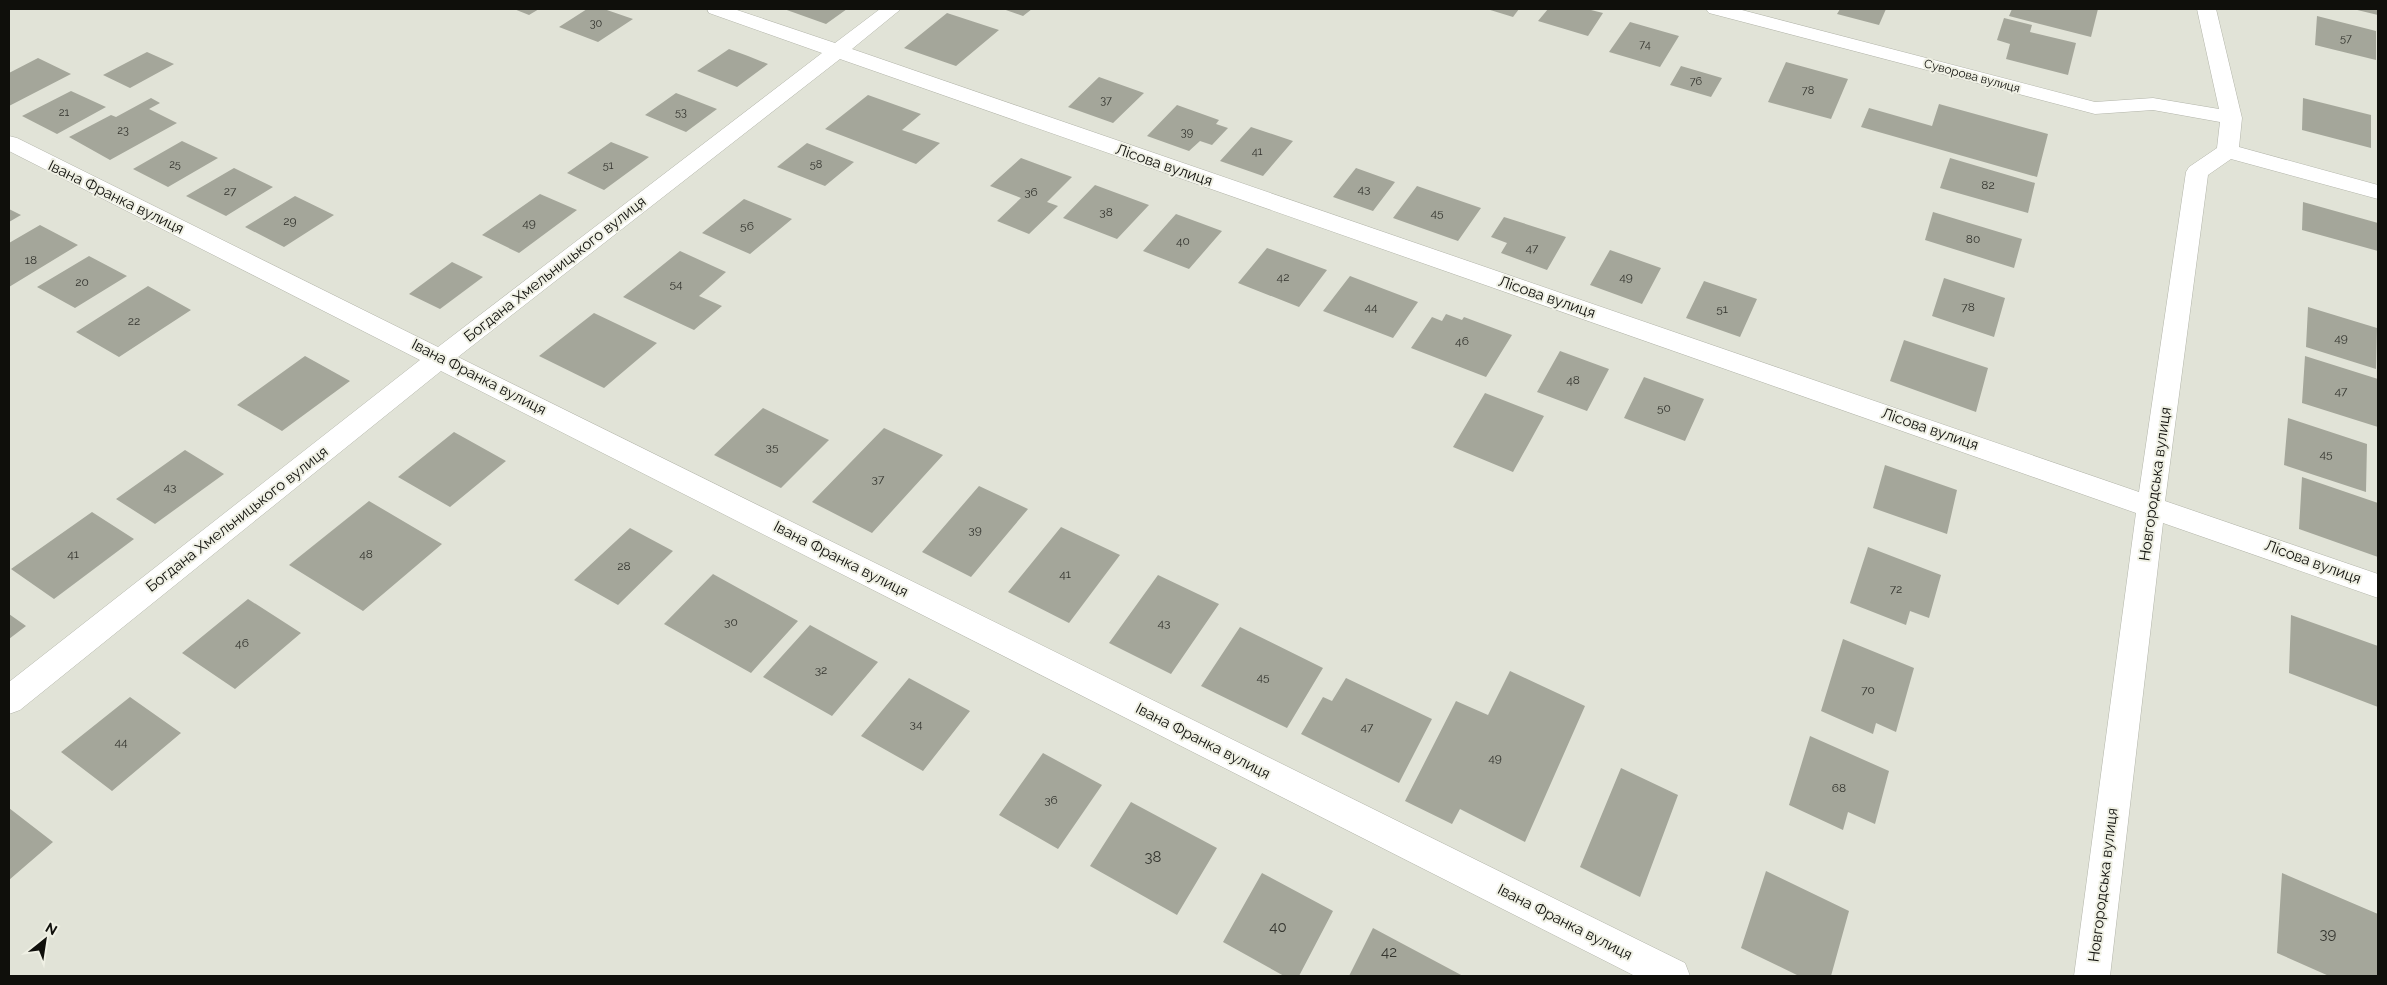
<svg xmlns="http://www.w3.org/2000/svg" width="2387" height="985" font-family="Raleway,sans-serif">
<rect width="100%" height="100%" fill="#e1e3d7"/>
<path fill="#a4a69a" d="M514,9H539L529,15Z
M587,9H604L633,19L598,42L559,27Z
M784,9H847L826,24Z
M1003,9H1032L1023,16Z
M1487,9H1519L1513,17Z
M1548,9H1587L1603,13L1588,36L1538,21Z
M1840,9H1886L1879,25L1837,14Z
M2012,9H2098L2091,37L2009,16Z
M2353,9H2378V15Z
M947,13L999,30L956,66L904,48Z
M2317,16L2376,31V60L2315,45Z
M2004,18L2032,25L2030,32L2076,43L2068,75L2006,59L2010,44L1997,40Z
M1630,22L1679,36L1660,67L1609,52Z
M729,49L748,56L768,64L737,87L697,71Z
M147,52L174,64L130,88L103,75Z
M38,58L71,74L9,106V73Z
M1786,62L1848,79L1831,119L1768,102Z
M1681,66L1722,78L1711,97L1670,85Z
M1099,77L1144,93L1113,123L1068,107Z
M71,91L106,107L57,134L22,116Z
M676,93L717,109L686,132L645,115Z
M868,95L921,114L902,130L940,143L916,164L825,129Z
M151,98L160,103L149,109L177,123L110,160L69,137L111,115L116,117Z
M2303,98L2371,115V148L2302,130Z
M1939,104L2048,134L2037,177L1861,127L1869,108L1932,126Z
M1177,105L1219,120L1216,124L1228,128L1212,145L1200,141L1189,151L1147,136Z
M1251,127L1293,141L1263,176L1220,161Z
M182,141L218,158L168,187L133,169Z
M611,142L649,157L604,190L567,173Z
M807,143L854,162L825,186L777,167Z
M1021,158L1072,177L1047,202L1058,206L1029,234L997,221L1021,198L990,186Z
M1950,158L2035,183L2028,213L1940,188Z
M234,168L273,187L226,216L186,196Z
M1356,168L1395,182L1373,211L1333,197Z
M1095,185L1149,205L1117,239L1063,218Z
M1417,186L1481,208L1458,241L1393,218Z
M540,194L577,210L519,253L482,235Z
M295,196L334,215L284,247L245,227Z
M744,199L792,219L750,254L702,233Z
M2303,202L2378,223V251L2302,230Z
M9,209L21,215L9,222Z
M1933,212L2022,239L2014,268L1925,240Z
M1176,214L1222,231L1189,269L1143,251Z
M1504,217L1566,237L1547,270L1501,253L1507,243L1491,237Z
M40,225L78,245L9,287V243Z
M1267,248L1327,270L1299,307L1238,283Z
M1610,250L1661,268L1642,304L1590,285Z
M680,251L726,272L699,296L722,306L694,330L623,297Z
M89,256L127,276L75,308L37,287Z
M452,262L483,277L440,309L409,294Z
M1350,276L1418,302L1393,338L1323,311Z
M1944,278L2005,298L1994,337L1932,316Z
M1704,281L1757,299L1740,337L1686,318Z
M148,286L191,310L119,357L76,332Z
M2308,307L2377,328L2376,369L2306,347Z
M594,313L657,343L604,388L539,356Z
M1446,314L1462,320L1464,317L1512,335L1486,377L1411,348L1432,317L1442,321Z
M1904,340L1988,368L1976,412L1890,381Z
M1560,351L1609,369L1587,411L1537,392Z
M305,356L350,381L282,431L237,405Z
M2305,356L2378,379V427L2302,403Z
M1644,377L1704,399L1685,441L1624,418Z
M1485,393L1544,416L1513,472L1453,447Z
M763,408L829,440L781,488L714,455Z
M2288,418L2367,444L2366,492L2284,465Z
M884,428L943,455L872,533L812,502Z
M454,432L506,461L450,507L398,477Z
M185,450L224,474L155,524L116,499Z
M1885,465L1957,490L1947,534L1873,508Z
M2302,477L2378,503V557L2299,529Z
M979,486L1028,509L971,577L922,552Z
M369,501L442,544L363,611L289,565Z
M92,512L134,539L54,599L11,569Z
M1061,527L1120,555L1069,623L1008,592Z
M630,528L673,551L618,605L574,580Z
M1868,547L1941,575L1929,618L1910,611L1906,625L1850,603Z
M713,574L798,621L751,673L664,624Z
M1158,575L1219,604L1171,674L1109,643Z
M248,599L301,633L235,689L182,653Z
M9,614L26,626L9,639Z
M2291,615L2378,646V707L2289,673Z
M810,625L878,662L832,716L763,677Z
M1240,627L1323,668L1287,728L1201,686Z
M1843,639L1914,668L1896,732L1876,723L1873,734L1821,711Z
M1510,671L1585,706L1525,842L1460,809L1452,824L1405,801L1456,701L1488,715Z
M909,678L970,711L923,771L861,736Z
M1346,678L1432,719L1399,783L1301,734L1323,697L1332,701Z
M130,697L181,733L112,791L61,752Z
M1810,736L1889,771L1875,824L1848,812L1843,830L1789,805Z
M1043,753L1102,785L1058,849L999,815Z
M1621,768L1678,795L1640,897L1580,867Z
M1131,802L1217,848L1177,915L1090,866Z
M9,808L53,842L9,880Z
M1766,871L1849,911L1831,976H1799L1741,948Z
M1262,873L1333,911L1299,976H1284L1223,942Z
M2282,873L2378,914V976H2329L2277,953Z
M1373,928L1463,976H1349Z"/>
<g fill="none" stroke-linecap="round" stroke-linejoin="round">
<g stroke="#b3b5aa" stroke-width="1">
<path id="minor" d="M707,9H734L835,43L880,9H901L852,49L2139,492L2186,172L2189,167L2217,148L2220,122L2153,110L2095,114L1709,13L1706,9H1738L2095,102L2153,98L2219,109L2197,9H2216L2242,118L2239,147L2378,185V199L2231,159L2208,175L2165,501L2378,574V598L2163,523L2110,976H2074L2136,513L840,59L458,357L1685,963L1690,976H1635L441,371L20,710L9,714V682L420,360L9,151V136L17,138L438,347L822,53L709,13Z"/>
</g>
<use href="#minor" fill="#fff" fill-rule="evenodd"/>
</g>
<g text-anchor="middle" stroke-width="4" stroke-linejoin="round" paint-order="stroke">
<g font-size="11" fill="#34352f">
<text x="596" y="27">30</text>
<text x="2346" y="42">57</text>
<text x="1645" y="48">74</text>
<text x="1696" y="85">76</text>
<text x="1808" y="94">78</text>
<text x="1106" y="104">37</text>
<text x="64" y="116">21</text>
<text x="681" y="116">53</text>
<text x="123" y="134">23</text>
<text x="1187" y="136">39</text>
<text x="1257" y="155">41</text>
<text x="175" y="168">25</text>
<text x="816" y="168">58</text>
<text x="608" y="169">51</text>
</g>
<g font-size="12" fill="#0f0f0b" stroke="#eff0e4">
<text transform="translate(1972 76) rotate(15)" y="4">Суворова вулиця</text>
</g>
<g font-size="12" fill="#34352f">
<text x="1988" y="189">82</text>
<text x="1364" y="193">43</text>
<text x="230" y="195">27</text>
<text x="1031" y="196">36</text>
<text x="1106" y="216">38</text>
<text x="1437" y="217">45</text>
<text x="290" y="225">29</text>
<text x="529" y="227">49</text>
<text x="747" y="230">56</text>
<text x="1973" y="243">80</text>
<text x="1183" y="245">40</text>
<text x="1532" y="252">47</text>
<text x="31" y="264">18</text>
<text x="1283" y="281">42</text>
<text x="1626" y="281">49</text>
<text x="82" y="286">20</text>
<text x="676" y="288">54</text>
<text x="1371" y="311">44</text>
<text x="1968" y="311">78</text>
<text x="1722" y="313">51</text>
<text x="134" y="325">22</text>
<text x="2341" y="342">49</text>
<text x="1462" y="345">46</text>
<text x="1573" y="384">48</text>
<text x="2341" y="395">47</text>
<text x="1664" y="412">50</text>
<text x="772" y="451">35</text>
<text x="2326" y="458">45</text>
<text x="878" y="483">37</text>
<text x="170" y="491">43</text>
<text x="975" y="534">39</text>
<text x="73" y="558">41</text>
<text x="366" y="558">48</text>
<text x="624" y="570">28</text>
<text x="1065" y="578">41</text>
<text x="1896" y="593">72</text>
<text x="731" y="626">30</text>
<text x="1164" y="627">43</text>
<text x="242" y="647">46</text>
<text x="821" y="674">32</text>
<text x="1263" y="681">45</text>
<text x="1868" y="694">70</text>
<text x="916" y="728">34</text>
<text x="1367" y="731">47</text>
<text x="121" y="746">44</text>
<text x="1495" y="762">49</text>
<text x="1839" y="792">68</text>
<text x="1051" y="804">36</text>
</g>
<g font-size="15" fill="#0f0f0b" stroke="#eff0e4">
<text transform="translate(1164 165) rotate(19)" y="5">Лісова вулиця</text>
<text transform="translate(116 197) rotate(26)" y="5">Івана Франка вулиця</text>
<text transform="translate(555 269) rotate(-38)" y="5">Богдана Хмельницького вулиця</text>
<text transform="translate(1547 297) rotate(19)" y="5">Лісова вулиця</text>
<text transform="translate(479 377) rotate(27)" y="5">Івана Франка вулиця</text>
<text transform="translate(1930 429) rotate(19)" y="5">Лісова вулиця</text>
<text transform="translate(2155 484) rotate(-82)" y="5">Новгородська вулиця</text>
<text transform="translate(237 519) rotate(-38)" y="5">Богдана Хмельницького вулиця</text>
<text transform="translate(841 559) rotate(27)" y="5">Івана Франка вулиця</text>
<text transform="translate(2313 562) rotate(20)" y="5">Лісова вулиця</text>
<text transform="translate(1203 741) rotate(27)" y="5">Івана Франка вулиця</text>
<text transform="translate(2103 885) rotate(-83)" y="5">Новгородська вулиця</text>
<text transform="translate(1565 922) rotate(27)" y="5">Івана Франка вулиця</text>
</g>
<g font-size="15" fill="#34352f">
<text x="1153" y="862">38</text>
<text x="1278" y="932">40</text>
<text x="2328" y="939">39</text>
<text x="1389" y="957">42</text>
</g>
</g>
<rect width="2387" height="985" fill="none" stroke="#0f0f0b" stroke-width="20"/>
<g transform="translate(45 940) rotate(30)" stroke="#eff0e4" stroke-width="4" paint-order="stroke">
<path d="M0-4L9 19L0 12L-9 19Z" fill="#0f0f0b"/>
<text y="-8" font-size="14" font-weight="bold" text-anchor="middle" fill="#0f0f0b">N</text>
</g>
</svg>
